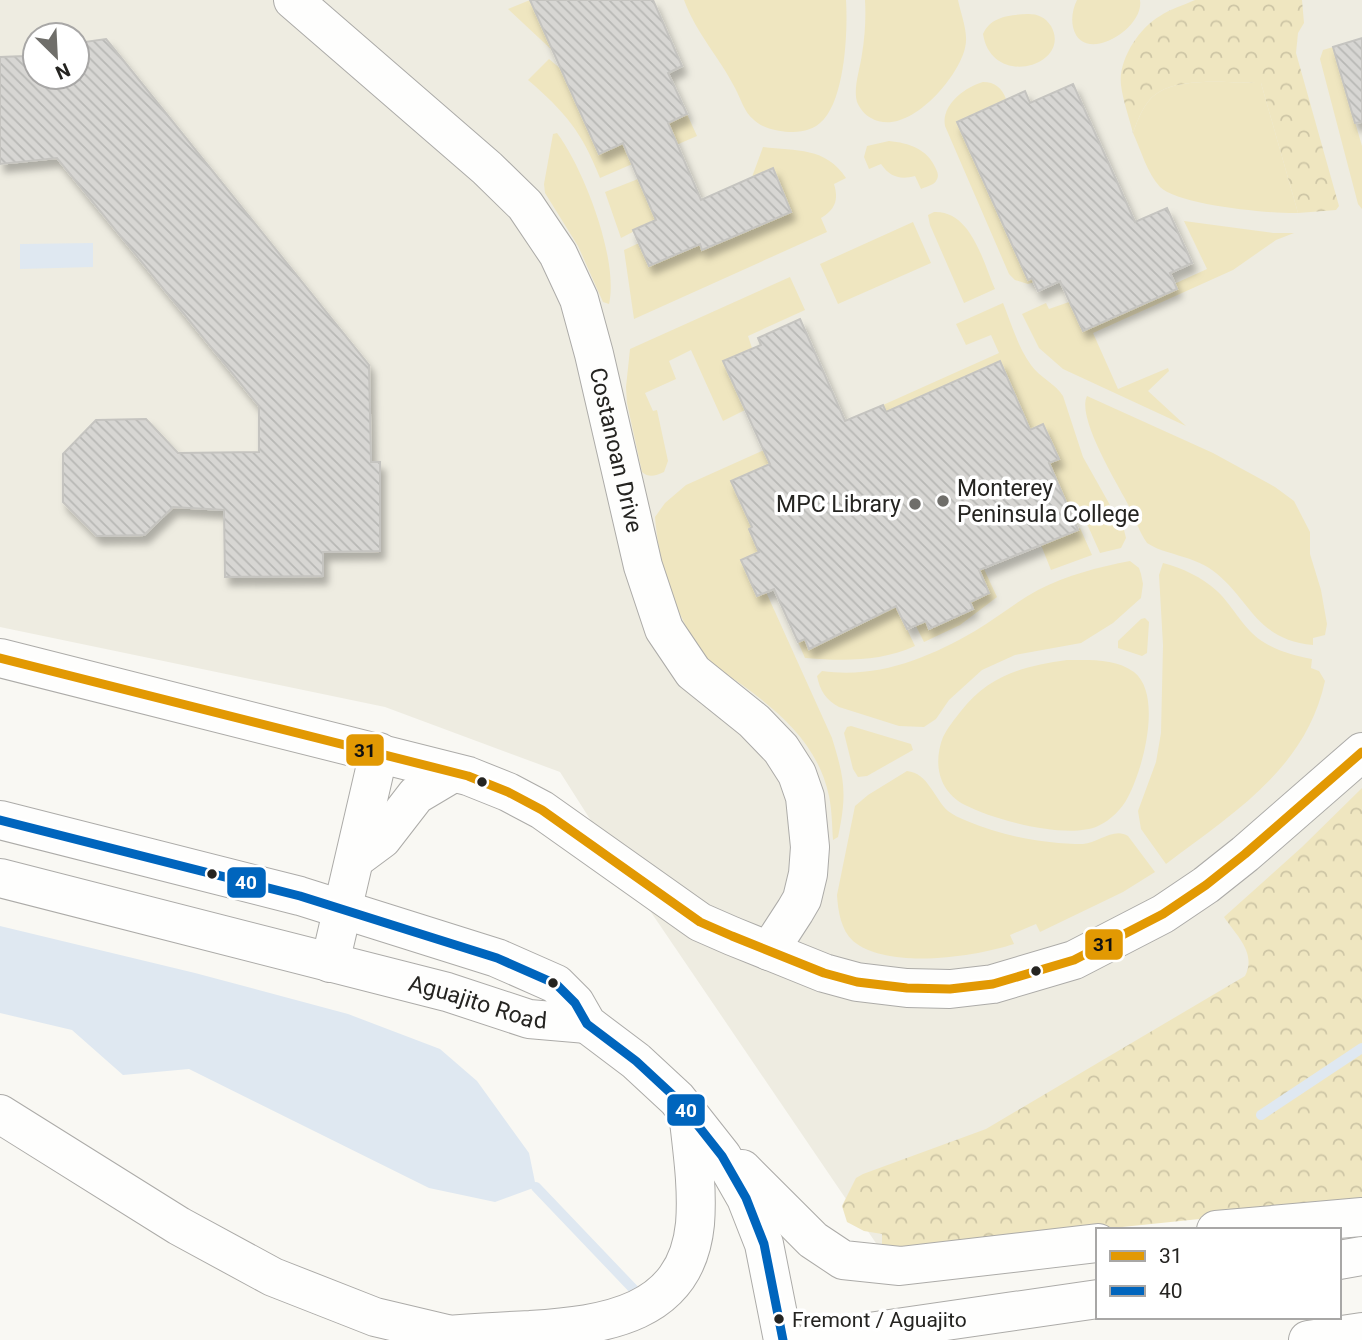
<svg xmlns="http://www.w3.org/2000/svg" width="1362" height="1340" font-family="Roboto,sans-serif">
<defs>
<pattern id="forest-crowns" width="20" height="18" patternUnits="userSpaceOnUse" patternTransform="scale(1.75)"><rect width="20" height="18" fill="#efe6c0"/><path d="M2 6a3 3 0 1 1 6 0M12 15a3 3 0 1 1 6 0" fill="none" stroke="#cdc5a5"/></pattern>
<pattern id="building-back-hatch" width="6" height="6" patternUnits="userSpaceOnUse" patternTransform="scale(1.75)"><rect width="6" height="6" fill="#d7d6d3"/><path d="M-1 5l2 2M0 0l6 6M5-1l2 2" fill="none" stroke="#b8b8b5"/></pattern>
<filter id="shadow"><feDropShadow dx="4.5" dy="8" stdDeviation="3.5" flood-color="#0004"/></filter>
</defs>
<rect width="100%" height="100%" fill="#f9f8f3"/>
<path fill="#eeece1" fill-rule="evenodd" d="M0,0H1362V1192L882,1252L623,871L560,772L385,707L0,627ZM35,35H77V77H35Z"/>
<path fill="#efe6c0" d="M530,0L554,52L508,9Z
M684,0H846C848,32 845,102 820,123C811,131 800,132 789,132C777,131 764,129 754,120C744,112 741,99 735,88C720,58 696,33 684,0Z
M865,0H958C961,15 969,33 965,48C958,79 906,139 871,118C865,115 860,109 857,102C853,88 860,69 862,54C865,36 866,18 865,0Z
M1077,0H1140C1145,29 1082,67 1073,27C1071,18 1073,8 1077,0Z
M1028,14C1038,14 1045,17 1051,26C1073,65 992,90 983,34C991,16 1010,15 1028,14Z
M1333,47L1362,146V209L1358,204L1320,59L1323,50Z
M549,59L562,70L599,154L687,114L697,136L600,178C582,132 565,112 528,80Z
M983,82C995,82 1002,88 1006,99L957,122L1028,279L1032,278L1034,282L1028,284L1015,280L1009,274L945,126C941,105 965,87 983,82Z
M1261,83L1298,213C1271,214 1178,205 1160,187C1147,173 1141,150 1133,133C1138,119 1145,100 1159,92C1185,77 1231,83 1261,83Z
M557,133C584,169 619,260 609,304L603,302L578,246L545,193L544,184L553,134Z
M889,141C909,143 928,149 936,169C938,173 939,177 936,181C934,185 925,187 921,189L915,176C900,180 890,177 881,164L869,169L864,157L867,146Z
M763,147C796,151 826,147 846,178L834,184C839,200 835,210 821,218L827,232L634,319L624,250L639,243L649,266L700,244L703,250L791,212L773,169L752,177Z
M638,179L656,220L621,238L605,192Z
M934,212C971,210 983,262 995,289L964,303L930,225L928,215Z
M1184,221L1273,233H1294L1276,240L1233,270L1093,333L1118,389L1168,368L1169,371L1148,391L1186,426L1063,369L1039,348L1022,314L1046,303L1049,309L1069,302L1083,331L1176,289L1174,284L1207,269Z
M913,222L931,263L838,304L820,264Z
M790,277L805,310L748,336L752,348L724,361L745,410L723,421L691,350L669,361L676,379L645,393L653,411L657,410L668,461L664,472C655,476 649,478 642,472L627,403L626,387L630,349Z
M1003,303C1011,323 1018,347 1031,365C1040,378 1055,383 1063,396L1083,457L1124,530L1126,538L1121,548L1100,553L1079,506L1069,510L1049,463L1058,458L1044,425L1030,430L1000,361L886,412L883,405L999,353L991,335L966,345L956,324Z
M1087,396L1213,453L1275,487L1294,501L1310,532V554L1321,590L1327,624L1325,635L1313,638V645C1254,639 1251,599 1212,570C1191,555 1165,555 1147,543C1139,532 1136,520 1130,508C1119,486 1076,418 1087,396Z
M764,450L770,464L731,481L752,527L749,529L759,552L741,560L757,596L766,592L832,738C845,780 847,794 838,837L833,840C832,825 832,811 829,796C816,734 762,698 713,665C678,626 659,569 655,517L665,503L686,485Z
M1080,528L1092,555L1051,570L1041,545Z
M1130,561L1139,568L1141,574L1143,584L1141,598L1113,623L1081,643L1015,655L982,670L949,700L936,719L924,727L899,726L839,707C826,700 820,691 817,676L822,671C878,679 928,658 975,631C997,618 1016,602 1038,590C1067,575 1099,567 1130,561Z
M1163,563C1182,568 1202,577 1217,591C1234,607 1244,631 1265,643C1280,652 1296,656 1312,659L1311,668L1319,671L1325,681C1306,769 1233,813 1166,864L1141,829L1138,811L1156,762L1161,733L1163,645L1159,575Z
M983,567L997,597L960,625L924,642L916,626L926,621L929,628L970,602L989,593L979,570Z
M896,606L915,646C879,662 843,661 805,658L798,642L805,639L810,649Z
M1145,618L1149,622L1147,653L1142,656L1118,648V641L1141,619Z
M1067,660C1089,660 1115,658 1134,672C1163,695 1143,769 1128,797C1122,809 1111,820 1098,826C1068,840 994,820 965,805C938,791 933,763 943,737C948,727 954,720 961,711C989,675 1024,666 1067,660Z
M851,726L911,744L913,750L867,776L858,777L853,769L844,733L847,727Z
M907,771C928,773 934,798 948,811C953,815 960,818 967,821C1002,836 1045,844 1083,844C1098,843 1114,827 1128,836L1155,872L1123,892L1040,932L1036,924L1010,935L1014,944C974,957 888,970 853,941C841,930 838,911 837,895L855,806L868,795Z"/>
<path fill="url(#forest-crowns)" d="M1195,0H1302L1304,23L1298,33L1296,53L1339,206L1336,210L1298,213L1261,83C1231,83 1185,77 1159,92C1145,100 1138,119 1133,133C1129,117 1123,101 1121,85C1118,60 1139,28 1160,16C1170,9 1184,5 1195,0Z
M1362,788V1202L882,1252V1234L864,1231L847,1222L842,1206L856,1178L863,1174L986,1129L1245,976C1257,953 1236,935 1224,917L1302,847Z"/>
<path fill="#dfe8f1" d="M93,243V267L20,269V244Z
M0,926L195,973L348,1014L440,1049L477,1081L529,1153L536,1187L495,1202L429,1188L189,1069L123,1075L72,1030L0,1013Z"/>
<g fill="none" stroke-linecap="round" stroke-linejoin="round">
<path stroke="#dfe8f1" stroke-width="10" d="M1261,1115L1362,1048
M536,1187L641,1297"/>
</g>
<path fill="url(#building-back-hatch)" stroke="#c5c4c0" stroke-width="2" filter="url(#shadow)" d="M530,0H653L682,66L668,73L687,114L668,123L701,200L773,168L791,212L702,250L700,244L649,266L633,230L656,220L623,143L599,154Z
M1362,38V122L1355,123L1333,47Z
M106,39L369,365L371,462H380V551L323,552V576L225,577L224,510L173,507L144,535L97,536L63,502V454L96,420L146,419L178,453L259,452V406L57,158L0,164V57L26,56L25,49L35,48V77H77V43Z
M1073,84L1135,222L1167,208L1192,263L1170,273L1177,289L1083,331L1060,281L1038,291L1032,278L1028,280L957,122L1025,91L1030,103Z
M800,319L845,421L883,405L886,412L1000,361L1030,430L1043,424L1059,459L1049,463L1078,530L979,570L989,593L970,602L973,609L929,629L926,621L907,629L896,606L809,649L805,639L798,642L774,589L757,596L741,560L759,552L749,529L752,527L731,481L770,464L723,361L761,345L758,338Z"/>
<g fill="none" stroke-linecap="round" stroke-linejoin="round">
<g stroke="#acaba8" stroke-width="40">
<g id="minor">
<path id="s1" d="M293,0L487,168L525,205L558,254L579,299L594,354L643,566L664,629L693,672L754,721L781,749L797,774L805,797L810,847L808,874L802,899L795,911L769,951"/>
<path d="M0,658L468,776L508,792L542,810L700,922L732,936L824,973L857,982L907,988L950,989L993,984L1074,960L1163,914L1206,885L1245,854L1362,752"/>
<path d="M355,859L382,839L416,795L453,773"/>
<path d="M330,963L379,752"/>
</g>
</g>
<g stroke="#acaba8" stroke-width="40">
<g id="major">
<path d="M0,820L300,896L497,958L556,984L575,1003L587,1024L636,1061L677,1099L722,1156L746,1198L764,1244L783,1340"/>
<path id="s2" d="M0,878L447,992L529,1019L587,1024"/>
<path d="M742,1169L813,1240L843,1260L900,1266L1098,1243"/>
<path d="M1216,1230L1362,1217"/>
<path d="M1339,1260L1362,1256"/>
<path d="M814,1340L1098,1299"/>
<path d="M1308,1340L1362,1332"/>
</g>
</g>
<g stroke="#acaba8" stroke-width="40">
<path id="highway" d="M0,1114L179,1226L273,1277L375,1317L472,1340
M445,1335C474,1333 502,1331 530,1330C605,1325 686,1315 695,1224C698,1187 692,1149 688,1112"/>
</g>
<use href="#minor" stroke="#fefefd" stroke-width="38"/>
<use href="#major" stroke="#fefefd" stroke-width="38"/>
<use href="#highway" stroke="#fefefd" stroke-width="38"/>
<g stroke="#fff" stroke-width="14">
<path id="bus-1" d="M0,658L468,776L508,792L542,810L700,922L732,936L824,973L857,982L907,988L950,989L993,984L1074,960L1163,914L1206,885L1245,854L1362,752"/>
</g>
<g stroke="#fff" stroke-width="14">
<path id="bus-2" d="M0,820L300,896L497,958L556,984L575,1003L587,1024L636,1061L677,1099L722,1156L746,1198L764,1244L783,1340"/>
</g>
<use href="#bus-1" stroke="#e29903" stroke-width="9"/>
<use href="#bus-2" stroke="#0065bd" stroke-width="9"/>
</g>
<g fill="#6f6e6a" stroke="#fff" stroke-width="2.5">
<circle cx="943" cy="501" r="7"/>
<circle cx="915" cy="504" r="7"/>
</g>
<g fill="#252421" stroke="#fff" stroke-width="2.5">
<circle cx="482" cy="782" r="6"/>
<circle cx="212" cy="874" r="6"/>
<circle cx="1036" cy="971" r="6"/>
<circle cx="553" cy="983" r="6"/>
<circle cx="779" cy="1319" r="6"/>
</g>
<g text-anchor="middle" stroke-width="7" stroke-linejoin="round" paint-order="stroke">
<g font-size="21" fill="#252421" stroke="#fff" text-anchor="start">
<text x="792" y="1327">Fremont / Aguajito</text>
</g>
<g font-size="23" fill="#252421" stroke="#fff">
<text dy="8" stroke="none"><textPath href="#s1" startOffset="574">Costanoan Drive</textPath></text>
<text dy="8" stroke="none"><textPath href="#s2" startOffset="494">Aguajito Road</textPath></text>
</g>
<g font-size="23" fill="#252421" stroke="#fff" text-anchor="start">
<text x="957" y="496">Monterey<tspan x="957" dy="26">Peninsula College</tspan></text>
<text x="901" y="512" text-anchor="end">MPC Library</text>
</g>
</g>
<g stroke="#fff" stroke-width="2.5">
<rect x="345" y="733" width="40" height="34" rx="7" fill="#e29903"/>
<rect x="226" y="866" width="41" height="33" rx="7" fill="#0065bd"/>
<rect x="1084" y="928" width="40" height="33" rx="7" fill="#e29903"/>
<rect x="666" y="1093" width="40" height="34" rx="7" fill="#0065bd"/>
</g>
<g font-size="19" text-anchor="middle" font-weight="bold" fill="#fff">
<text x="246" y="889">40</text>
<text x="686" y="1117">40</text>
</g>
<g font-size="19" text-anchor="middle" font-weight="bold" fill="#111">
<text x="365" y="757">31</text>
<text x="1104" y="951">31</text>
</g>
<rect x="1096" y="1228" width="245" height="91" fill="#ffffff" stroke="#a8a7a6" stroke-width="2"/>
<rect x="1110" y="1251" width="35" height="10" fill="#e29903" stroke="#a8a7a6" stroke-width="2"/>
<text x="1159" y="1263" font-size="21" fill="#252421">31</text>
<rect x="1110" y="1286" width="35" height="10" fill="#0065bd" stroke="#a8a7a6" stroke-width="2"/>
<text x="1159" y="1298" font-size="21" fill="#252421">40</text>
<g transform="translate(56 56) rotate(156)"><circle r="33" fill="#ffffff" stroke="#a8a7a6" stroke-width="2"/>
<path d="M0-5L12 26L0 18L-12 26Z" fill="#6f6e6a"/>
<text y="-10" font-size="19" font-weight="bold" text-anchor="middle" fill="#252421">N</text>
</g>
</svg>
